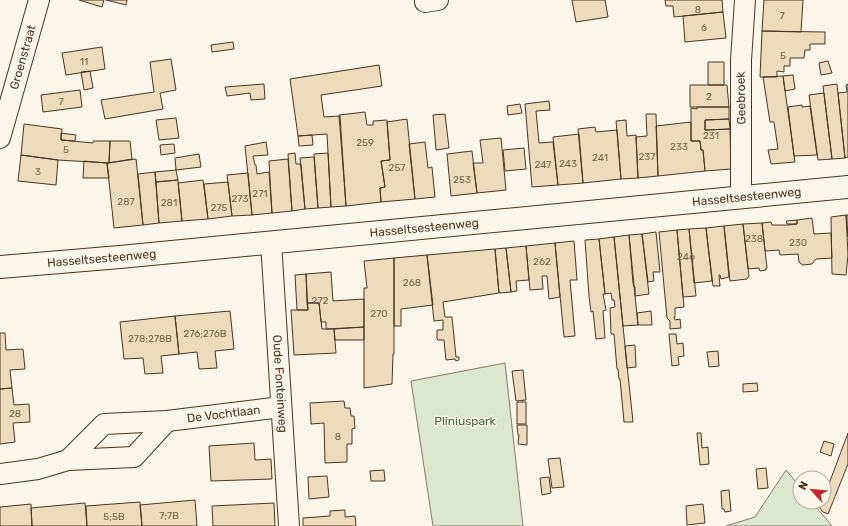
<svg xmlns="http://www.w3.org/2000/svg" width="848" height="526" font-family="Rubik,sans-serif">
<rect width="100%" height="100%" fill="#fbf6e9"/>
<path fill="#dce7d0" stroke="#887966" d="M505,363L523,526H433L411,381Z
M786,470L800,487V502H812L832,526H726L755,517Z"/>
<path fill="#ecdcbc" stroke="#4a3520" d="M79,0H104L102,7Z
M106,0H127L126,5Z
M572,0H605L608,17L576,22Z
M665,0H722L723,12L674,17L673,6H666Z
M764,0H803L801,32L762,31Z
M723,12L726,38L685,42L683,16Z
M762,31L825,32V44H810V50H805L804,58H790V66H784V72L777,71V77H760Z
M233,42L234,49L212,52L211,45Z
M102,47L105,69L66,75L62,53Z
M171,59L176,90L160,93L163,109L105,119L101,100L154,92L150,62Z
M828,61L832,73L821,75L819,63Z
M708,62H724V85H708Z
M379,65L382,86L321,95L324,117L340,116L346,206L331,207L327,134L298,136L290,79Z
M90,71L93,88L84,90L81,72Z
M793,75L795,89L785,91L783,76Z
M783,76L795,162L771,164L768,150L778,149L774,122H770L763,77Z
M264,84L265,99L251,100L250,93L227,96L225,87Z
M837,84L845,158L832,159L823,86Z
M848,84V157L845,158L838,93L847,92L846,85Z
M690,85H727L729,107H690Z
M80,90L82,107L43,112L41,95Z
M824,93L832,159L818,160L809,95Z
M549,101L550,110L536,111L539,143L553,142L558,185L532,187L525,104Z
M520,104L522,113L508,115L507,106Z
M802,105V107L810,106L817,155L794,156L788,107Z
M697,107H729V119L705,120V130L730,129L731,169L705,171L703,150H701L700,141H691V108L697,109Z
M365,112L367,125H373V121L387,120L390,160L381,161L385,187L380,188L381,202L346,206L339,115Z
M445,114L449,148L436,150L433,115Z
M646,114H656L658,176L638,178L636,137L647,136Z
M176,118L179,138L159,140L156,120Z
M407,119L415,199L381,202L380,188L385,187L381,161L390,160L387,122Z
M729,119L730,129L705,130V120Z
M626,120L627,136L636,135L638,178L621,179L616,121Z
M691,122V141H700L701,150H703L705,171L658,176L656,126Z
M24,124L62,129L61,140L93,143V141H110L109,163L58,160L21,155Z
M595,127L596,132L617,130L621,179L583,183L578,129Z
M61,133L76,135L75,141L61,140Z
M579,134L583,183L558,185L553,137Z
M312,135L313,145L299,146L298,136Z
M501,138L506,190L477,193L473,163H483L480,140Z
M110,141H130L132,159L109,163Z
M266,142L268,155L253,156L255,165H256L257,174L269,172L272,213L252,215L245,146Z
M425,142L428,168L432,167L435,197L415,199L409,144Z
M174,144L175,153L161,155L160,145Z
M524,148L526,169L505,171L503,150Z
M472,151L477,193L451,196L447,154Z
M295,153L296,164H301L305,209L292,211L288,154Z
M328,153L331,207L318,208L314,154Z
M199,154L201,167L176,170L175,158Z
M21,155L58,160L56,185L18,181Z
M314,157L318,208L305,209L300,158Z
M136,159L143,225L114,228L107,163Z
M288,159L292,211L272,213L269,161Z
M84,161L107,163L109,178H83Z
M176,170L178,180L156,182L155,172Z
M155,172L159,223L143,225L138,174Z
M248,173L252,215L232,216L227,175Z
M178,180L182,221L159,223L156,182Z
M203,180L208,219L182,221L178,183Z
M228,182L232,216L208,219L204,184Z
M846,215L848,255L846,275L832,274L831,217Z
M846,215H848V237Z
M812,218L814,234L831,233L832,258L816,259L812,264L803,265L799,262L798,254L780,255L779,250L765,251L762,223L771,222L772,225H788L797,224V220Z
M797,220V224H787L786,221Z
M762,223L767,268H766V270L760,271L759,268L748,269L743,224Z
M743,224L749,276L747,279L730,281L724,226Z
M724,226L729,277L721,279L720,275H719L720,286H713L706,228Z
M706,228L712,281L694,283L689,229Z
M689,229L696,296L683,297L677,230Z
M677,230L684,307L675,308V317H674L675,320L680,319L681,328L670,329V321L667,318L659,232Z
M656,232L660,272H653L654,281L648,282L642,234Z
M642,234L649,294L635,296V287H634L633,283L629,235Z
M629,235L638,325L623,326L614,237Z
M614,237L625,346L633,422H624L620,379H619L618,369H617L614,334H611L610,308L615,307L614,300H612L611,293L605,294L599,239Z
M599,239L605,294H603L606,310L603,311L605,338L596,339L593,311L591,312L589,296L585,240Z
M574,241L577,280H570L575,336L564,337L555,243Z
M555,243L560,297L549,299L547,276H542L543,289L530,290L526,246Z
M526,246L529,280L516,281L517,291L511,292L506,248Z
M506,248L511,292L499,293L495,249Z
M495,249L499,293L443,302L445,317H452L456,357H459V360L456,361L455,359L446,360L444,340H438L437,339V330H443V320L434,321L427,255Z
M427,255L433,305L401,309V326H394V258Z
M394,258V354H393L392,384L364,388V288H367L364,261Z
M331,272L333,301L364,299V327L326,329V322H321L319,303H307L306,274Z
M306,274L308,310H297L295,275Z
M307,303H319L322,329H334L336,353L294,355L291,310H308Z
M230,311L234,349L215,351L217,368L199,369L197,352L179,354L175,316Z
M651,311L652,325H638L637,313Z
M175,316L179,354L161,356L163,373L145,374L143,358L124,359L120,322Z
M364,327V340H335L334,329Z
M0,333H5L6,350L23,349L25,369L10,370L12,388L0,389Z
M669,334H676L677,344L683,343L684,356L678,357L679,365L672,366Z
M635,345L636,367L627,368L625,346Z
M718,351L719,366L709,367L707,352Z
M523,370L526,400L516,401L512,371Z
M757,383L758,391L743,392V384Z
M12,388L14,405L29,404L30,422L13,423L15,442L0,444V389Z
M344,401L345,408H350L351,416H354L355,428L352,429V444H347V462L325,463L324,423L311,424L310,403Z
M517,402H526V424H517Z
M517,425H527V445L518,444L519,435H518Z
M697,433H701L702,448L708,447L709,464L700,465Z
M848,433V464L828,514L823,512L820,508L822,502H824V497Z
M824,441L834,444L831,456L820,452Z
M254,443L255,460L271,459L272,479L211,481L209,446Z
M560,458L564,487L552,488L548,459Z
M766,468L768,488L758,489L756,469Z
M384,470L385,481H371L370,471Z
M327,476L329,497L309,499L308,477Z
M549,477L551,493L542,495L540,478Z
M729,490L731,511L725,512L724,509H722L721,491Z
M195,500L197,526H142L140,505Z
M140,502L142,526H87L86,506Z
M85,503L87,526H32L31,508Z
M274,503L275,526H213L212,506Z
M31,504L32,526H0V507Z
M703,504L705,523L687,525L686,506Z
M345,510V517L355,516L356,526H303V518L330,516V511Z"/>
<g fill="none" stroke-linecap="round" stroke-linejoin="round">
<g stroke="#4a3520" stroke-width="22">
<g id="minor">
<path d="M425,2L438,0"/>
<path id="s1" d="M0,138L39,0"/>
<path d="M741,197V60L745,0"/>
<path id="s2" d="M271,242L289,526"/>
<path id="s3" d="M68,460L104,424L167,421L281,407"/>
<path d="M0,474L38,469L68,460L134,457L167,421"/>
</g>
</g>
<g stroke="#4a3520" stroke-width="24">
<g id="primary">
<path id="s4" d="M0,267L120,257L848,187"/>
</g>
</g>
<use href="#minor" stroke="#fbf6e9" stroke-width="20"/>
<use href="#primary" stroke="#fbf6e9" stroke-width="22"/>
</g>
<g text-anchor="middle" stroke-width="3" stroke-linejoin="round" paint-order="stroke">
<g font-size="10" fill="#725f47">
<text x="698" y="13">8</text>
<text x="782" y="19">7</text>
<text x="704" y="31">6</text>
<text x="783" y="59">5</text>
<text x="84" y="65">11</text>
<text x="709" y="100">2</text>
<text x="61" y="105">7</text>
<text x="711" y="139">231</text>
<text x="365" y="146">259</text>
<text x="679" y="150">233</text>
<text x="66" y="153">5</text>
<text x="647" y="160">237</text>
<text x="600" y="161">241</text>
<text x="568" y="167">243</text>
<text x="543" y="168">247</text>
<text x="397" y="171">257</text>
<text x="38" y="175">3</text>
<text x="462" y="183">253</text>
<text x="260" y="197">271</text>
<text x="240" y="202">273</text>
<text x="126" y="205">287</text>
<text x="169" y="206">281</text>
<text x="219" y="211">275</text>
<text x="754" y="242">238</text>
<text x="798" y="246">230</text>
<text x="686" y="260">246</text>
<text x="542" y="265">262</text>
<text x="412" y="286">268</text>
<text x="320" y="304">272</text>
<text x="379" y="317">270</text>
<text x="205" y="337">276;276B</text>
<text x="150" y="342">278;278B</text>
<text x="15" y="417">28</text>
<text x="338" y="440">8</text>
<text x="169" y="519">7;7B</text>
<text x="114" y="520">5;5B</text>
</g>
<g font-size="12" fill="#4a3520" stroke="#fbf6e9">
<text dy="4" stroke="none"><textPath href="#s1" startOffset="84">Groenstraat</textPath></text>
<text transform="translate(741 98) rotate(-91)" y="4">Geebroek</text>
<text dy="4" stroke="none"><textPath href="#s4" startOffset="750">Hasseltsesteenweg</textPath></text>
<text dy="4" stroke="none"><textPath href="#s4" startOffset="426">Hasseltsesteenweg</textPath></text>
<text dy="4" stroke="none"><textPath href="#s4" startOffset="102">Hasseltsesteenweg</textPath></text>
<text dy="4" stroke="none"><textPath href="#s2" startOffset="142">Oude Fonteinweg</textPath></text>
<text dy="4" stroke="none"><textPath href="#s3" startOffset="171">De Vochtlaan</textPath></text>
</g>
<g font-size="12" fill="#436837" stroke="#fbf6e9">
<text x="465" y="425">Pliniuspark</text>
</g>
</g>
<g transform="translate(812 490) rotate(297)"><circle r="19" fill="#fbf6e9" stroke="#b4a999"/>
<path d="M0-3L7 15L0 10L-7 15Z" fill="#c62828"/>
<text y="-6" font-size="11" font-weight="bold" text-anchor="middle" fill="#4a3520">N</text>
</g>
</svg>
